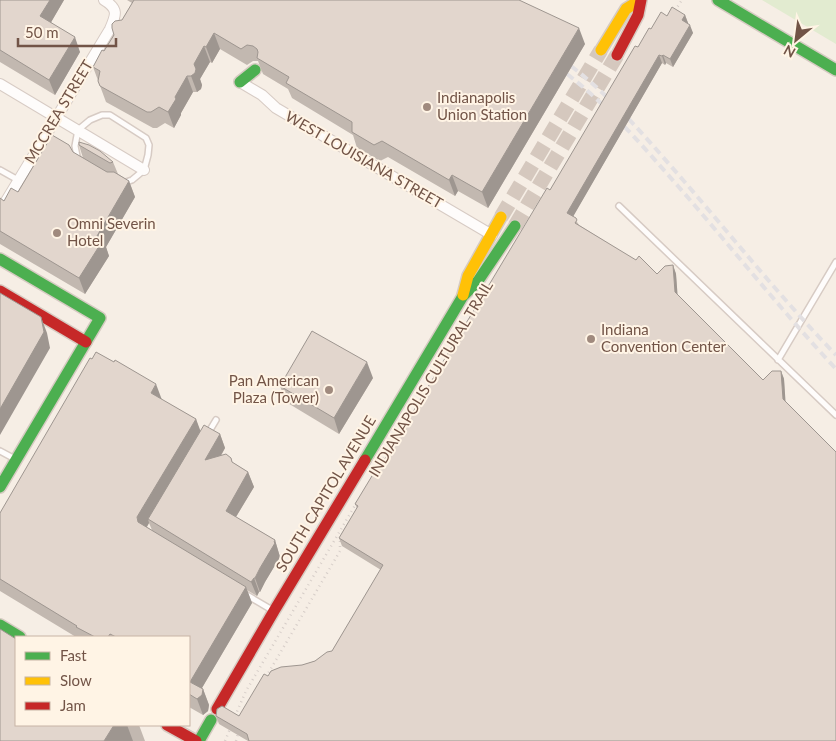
<svg xmlns="http://www.w3.org/2000/svg" width="836" height="741" font-family="Lato,sans-serif">
<rect width="100%" height="100%" fill="#f6eee5"/>
<path fill="#e2ebd0" d="M762,0H836V44Z"/>
<g fill="none" stroke-linecap="round" stroke-linejoin="round">
<path stroke="#d5c8be" stroke-width="15" stroke-dasharray="15 8" stroke-linecap="butt" d="M501,217L601,50
M515,226L617,55"/>
<g stroke="#d7cbc4" stroke-width="8">
<path id="lane" d="M102,115H110L146,138L149,145L148,155L144,170L132,180L126,182L115,184L81,164L77,156L75,146L78,130L90,120Z
M0,170L18,180
M619,206L836,415
M778,360L836,262
M207,435L216,420
M0,451L15,459
M245,594L272,610"/>
</g>
<g stroke="#d7cbc4" stroke-width="12">
<path id="street" d="M240,82L262,95L276,108L492,235
M0,84L144,170
M0,211L110,29C116,15 119,9 104,0"/>
</g>
<g stroke="#d6cbc2" stroke-width="14">
<path id="fast" d="M718,0L836,70
M240,82L255,70
M0,259L100,318L0,487
M365,460L463,296L478,281L515,226
M0,625L20,637
M199,741L211,720"/>
</g>
<g stroke="#d6cbc2" stroke-width="14">
<path id="slow" d="M601,50L626,9L640,0
M463,295L468,276L501,217"/>
</g>
<g stroke="#d6cbc2" stroke-width="14">
<path id="jam" d="M617,55L638,15L641,0
M0,291L86,342
M217,709L274,611L365,460
M167,725L196,741"/>
</g>
<path stroke="#d7cec9" stroke-width="2.5" stroke-dasharray="1 4" stroke-linecap="butt" d="M674,10L678,6L682,0
M378,467L388,451
M266,677L340,551V540
M235,716L246,691L357,502
M225,741L230,729
M236,741L238,733"/>
<use href="#lane" stroke="#fefcfb" stroke-width="5"/>
<use href="#street" stroke="#fefcfb" stroke-width="10"/>
<use href="#fast" stroke="#4caf50" stroke-width="11"/>
<use href="#slow" stroke="#ffc107" stroke-width="11"/>
<use href="#jam" stroke="#c62828" stroke-width="11"/>
<path stroke="#e3e0e2" stroke-width="4" stroke-dasharray="8 5" stroke-linecap="butt" d="M571,66C614,99 648,140 683,180C734,239 782,299 836,355
M567,74C611,108 647,151 684,193C735,252 783,312 836,369"/>
</g>
<path fill="#c2b8b0" fill-rule="evenodd" d="M0,0H64L51,22L80,52L55,95L0,62Z
M127,0H519L585,44L488,208L458,191L455,196L388,157L380,161L357,148L353,135L292,98L288,89L263,74L258,61H253L247,65L220,49L212,63L210,62L200,79L202,85L201,89L197,92H193L181,113V115L174,128L165,123L157,128H153L106,102L93,67L104,51L132,3Z
M685,15L688,23L693,33L673,67L666,63L665,65L662,63L573,216L579,225L657,274L673,265L676,274L677,294L763,380L781,371L784,379L785,402L836,741H248L219,724L216,716H239L268,676L315,661L332,651L381,570L342,546L339,538L357,508L355,504L380,467L638,47L651,29L667,16Z
M79,145L113,162L118,174L129,181L135,197L106,247L109,256L85,294L0,244V198L4,201L18,192L73,152L83,158Z
M373,378L339,434L286,402L280,386Z
M162,400L196,419L200,432L220,434L225,448L221,456L231,458L232,462L248,472L254,487L236,517L275,540L280,557L265,582L260,592H259L257,596L247,590L252,603L202,688L203,689L209,705L208,711L203,715L189,707V637H76L0,591V513ZM149,523L152,530L147,527Z
M16,725H139L145,741H0Z"/>
<path fill="#9e9690" d="M50,0H64L46,31L40,16Z
M685,15L688,23L685,28L682,20Z
M690,25L693,33L673,67L670,59Z
M579,28L585,44L488,208L482,192Z
M214,33L220,49L212,63L206,47Z
M75,37L80,52L55,95L49,80Z
M204,46L210,62L200,79L202,85L201,89L197,92L191,76L194,64Z
M659,55L662,63L570,222L567,213Z
M663,55L666,63L665,65L662,56Z
M187,76L193,92L181,113V115L174,128L168,112L175,97Z
M452,175L458,191L455,196L449,180Z
M129,181L135,197L106,247L109,256L85,294L79,278L97,236Z
M673,265L676,274L678,300L675,292Z
M41,317L47,333L50,348L0,435V409Z
M367,362L373,378L339,434L334,418Z
M781,371L784,379L786,408L783,399Z
M156,384L162,400L151,393Z
M196,419L202,435L148,519L149,523L143,533L138,522L137,517Z
M220,434L225,448L210,474L205,460Z
M248,472L254,487L231,525L226,511Z
M275,540L280,557L265,582L260,592L255,578Z
M254,578L259,592L257,596L251,582Z
M246,587L252,603L196,698L190,682Z
M203,689L209,705L208,711L203,715L197,699Z
M114,725H127L133,741H104Z"/>
<path fill="#e2d6cd" stroke="#9e9690" d="M0,0H50L40,16L75,37L49,80L0,50Z
M134,0H519L579,28L482,192L452,175L449,180L382,141L374,145L352,132V122L286,83L289,77L257,58L258,52L257,49L253,46L247,45L241,49L214,33L206,47L204,46L194,64L196,69L195,73L191,76H187L175,97L176,99L168,112L159,107L151,112H147L100,86L98,81L100,71L93,67L102,50L104,51L114,35L112,28V24L115,21L122,20Z
M672,7L685,15L682,20L690,25L670,59L663,55L662,56L659,55L567,213L576,218L577,220L575,223L636,260L639,256L657,274L665,266L673,265L675,292L763,380L772,371H781L783,399L836,452V741H249L247,734L216,716L217,709L222,706L239,716L264,674L268,676L271,671L281,667L302,665L315,661L327,652L332,651L383,565L339,538L358,506L355,504L378,466L380,467L547,188L550,190L635,46L638,47L649,28L651,29L661,12L667,16Z
M52,135L69,145L73,152L107,172H114L129,181L97,236L103,240L79,278L0,231V198L4,201L11,188L18,192Z
M79,142L89,145L100,151L113,162L110,163L79,145Z
M0,293L41,317L44,332L0,409Z
M312,331L367,362L334,418L280,386Z
M96,352L114,362L115,360L156,384L151,393L196,419L137,517L138,522L246,587L190,682L203,689L202,695L197,699L189,694V637H116L110,634L108,637H95L76,627L77,626L0,579V513L90,358L92,359Z
M204,425L220,434L205,460L226,454L231,458L232,462L248,472L226,511L275,540L274,542L275,543L260,568L255,578H254L251,582L148,519Z
M0,629L16,639V725H114L104,741H0Z"/>
<g fill="#a08a7e" stroke="#fff4e5" stroke-width="2">
<circle cx="427" cy="107" r="5"/>
<circle cx="57" cy="233" r="5"/>
<circle cx="591" cy="339" r="5"/>
<circle cx="329" cy="390" r="5"/>
</g>
<g text-anchor="middle" stroke-width="4" stroke-linejoin="round" paint-order="stroke">
<g font-size="15" fill="#725447" stroke="#fff4e5" text-anchor="start">
<text x="437" y="103">Indianapolis<tspan x="437" dy="17">Union Station</tspan></text>
<text x="67" y="229">Omni Severin<tspan x="67" dy="17">Hotel</tspan></text>
<text x="601" y="335">Indiana<tspan x="601" dy="17">Convention Center</tspan></text>
<text x="319" y="386" text-anchor="end">Pan American<tspan x="319" dy="17">Plaza (Tower)</tspan></text>
</g>
<g font-size="15" fill="#725447" stroke="#fff4e5">
<text transform="translate(59 112) rotate(-59)" y="5">MCCREA STREET</text>
<text transform="translate(364 160) rotate(30)" y="5">WEST LOUISIANA STREET</text>
<text transform="translate(431 379) rotate(-59)" y="5">INDIANAPOLIS CULTURAL TRAIL</text>
<text transform="translate(326 494) rotate(-59)" y="5">SOUTH CAPITOL AVENUE</text>
</g>
</g>
<rect x="15" y="636" width="175" height="90" fill="#fff4e5" stroke="#c7b4a6"/>
<rect x="25" y="652" width="25" height="8" fill="#4caf50" stroke="#c7b4a6"/>
<text x="60" y="661" font-size="15" fill="#725447">Fast</text>
<rect x="25" y="677" width="25" height="8" fill="#ffc107" stroke="#c7b4a6"/>
<text x="60" y="686" font-size="15" fill="#725447">Slow</text>
<rect x="25" y="702" width="25" height="8" fill="#c62828" stroke="#c7b4a6"/>
<text x="60" y="711" font-size="15" fill="#725447">Jam</text>
<g transform="translate(796 40) rotate(209)" stroke="#fff4e5" stroke-width="4" paint-order="stroke">
<path d="M0-4L9 19L0 12L-9 19Z" fill="#725447"/>
<text y="-8" font-size="14" font-weight="bold" text-anchor="middle" fill="#725447">N</text>
</g>
<path d="M18 38v8h98v-8" fill="none" stroke="#725447" stroke-width="2.5"/>
<text x="25" y="38" font-size="15" fill="#725447" stroke="#fff4e5" stroke-width="4" paint-order="stroke">50 m</text>
</svg>
